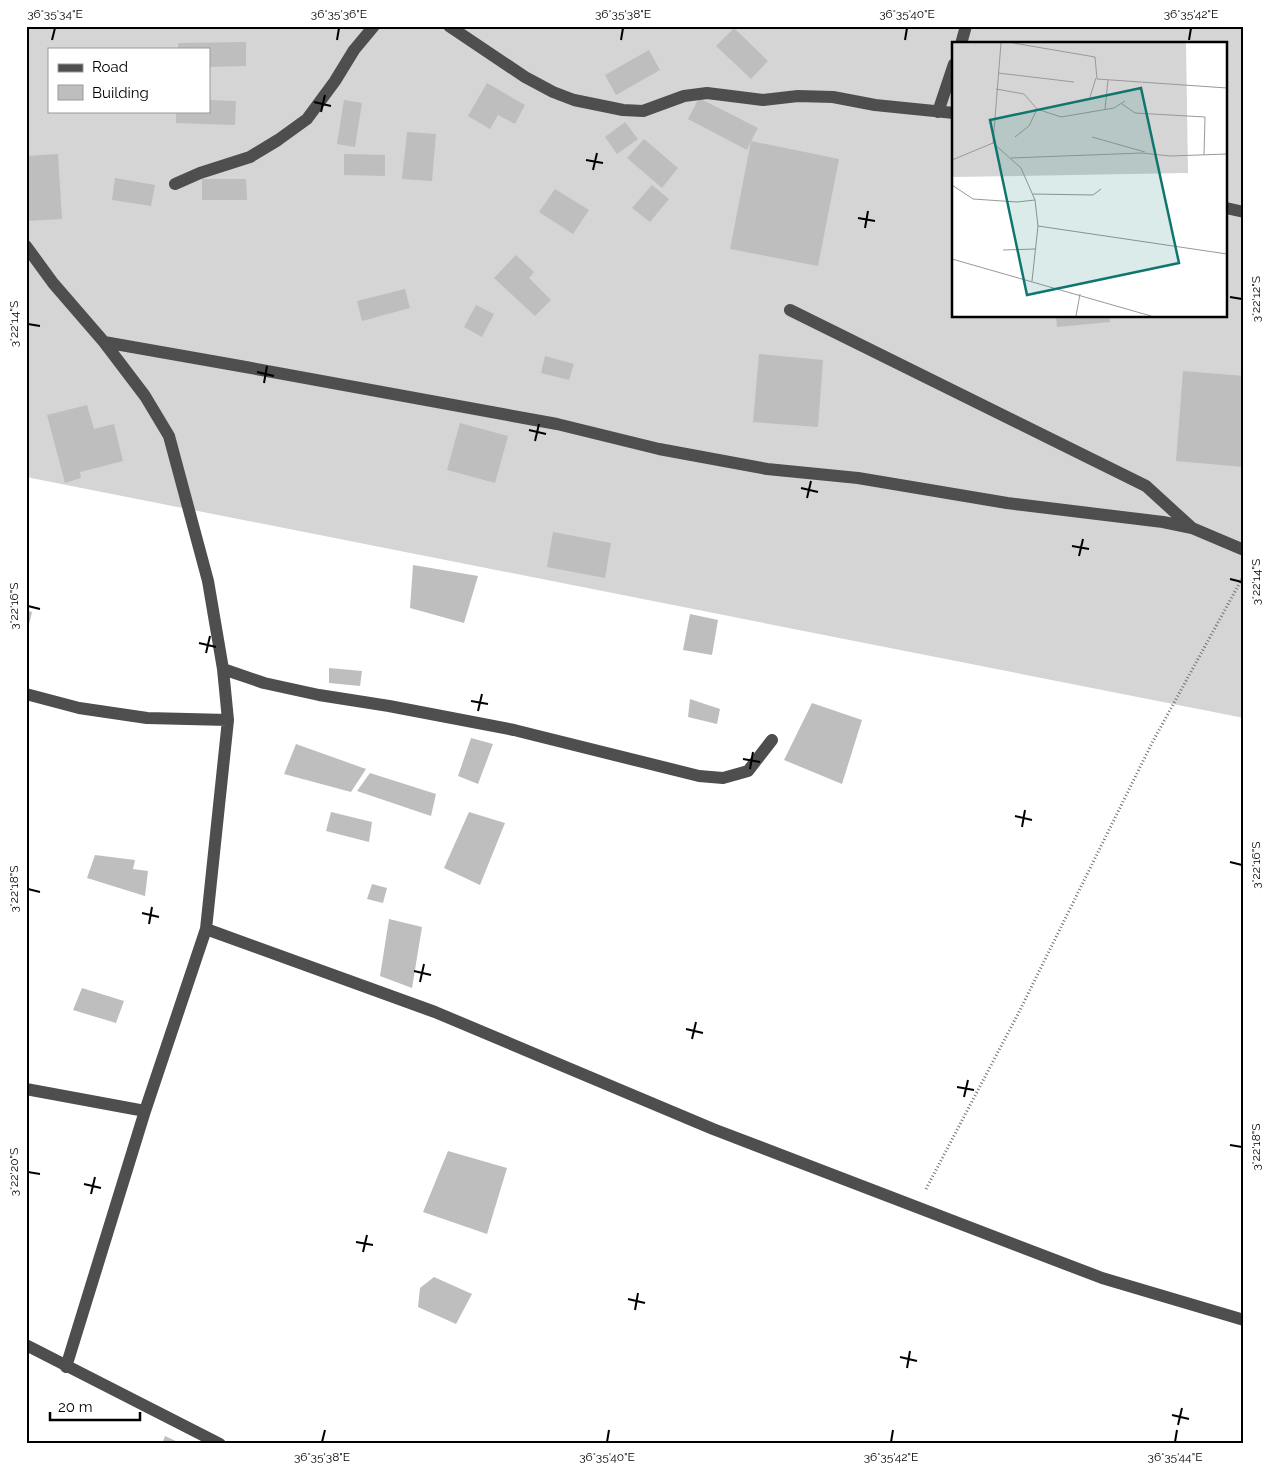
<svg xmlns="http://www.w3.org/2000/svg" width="1270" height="1470" font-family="Raleway,sans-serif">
<rect width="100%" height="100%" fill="#fff"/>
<path fill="#d5d5d5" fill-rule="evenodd" d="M26,26H1244V718L26,477ZM954,44H1226V316H954ZM49,49H209V111H49Z"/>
<path fill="#bebebe" d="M734,28L768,61L751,79L716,46Z
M246,42V66L209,67V49H178V43Z
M649,50L660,70L616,95L605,75Z
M487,83L525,105L515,124L498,115L490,129L468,116Z
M699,98L758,128L751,141L839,159L818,266L730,249L751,141L747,150L688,119Z
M209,100L236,101L235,125L176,123V111H209Z
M344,100L362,103L355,147L337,144Z
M625,122L638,139L617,154L605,137Z
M407,132L436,134L432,181L402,179Z
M644,139L678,168L662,188L627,158Z
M58,154L62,219L26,221V156Z
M344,154L385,155V176L344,175Z
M115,178L155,185L151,206L112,200Z
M202,179H246L247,200H202Z
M652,185L669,199L650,222L632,208Z
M555,189L589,210L573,234L539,212Z
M516,255L534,272L529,278L551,300L535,316L494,278Z
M405,289L410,308L362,321L357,301Z
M476,305L494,314L482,337L464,327Z
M1056,316H1109L1110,322L1057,327Z
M759,354L823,360L818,427L753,422Z
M545,356L574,364L569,380L541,373Z
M1183,371L1244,376V467L1176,461Z
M87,405L94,429L114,424L123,461L80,472L81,478L65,483L47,415Z
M460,423L508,436L495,483L447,470Z
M553,532L611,543L605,578L547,567Z
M413,565L478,576L464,623L410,608Z
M26,610L32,612L27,633H26Z
M690,614L718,620L712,655L683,650Z
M329,668L362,671L360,686L329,683Z
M690,699L720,709L717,724L688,717Z
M812,703L862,720L842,784L784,760Z
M471,738L493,744L478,784L458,776Z
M296,744L366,769L351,792L284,774Z
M370,773L436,794L431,816L357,791Z
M331,812L372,822L369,842L326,831Z
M469,812L505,823L480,885L444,868Z
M95,855L135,860L133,869L148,871L145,896L87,878Z
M372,884L387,888L383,903L367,899Z
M389,919L422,927L412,988L380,976Z
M82,988L124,1001L116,1023L73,1010Z
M448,1151L507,1168L487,1234L423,1212Z
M434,1277L472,1294L456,1324L418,1307L420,1288Z
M165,1436L182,1444H162Z"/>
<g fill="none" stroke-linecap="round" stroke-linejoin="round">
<path stroke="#707070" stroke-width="3" stroke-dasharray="1 2.5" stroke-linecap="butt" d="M926,1189L1019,1012L1152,743L1244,575"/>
<path stroke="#4e4e4e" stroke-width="12" d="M449,26L525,77L553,92L574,100L623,110L643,111L684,96L707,93L763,100L798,96L833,97L875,105L954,113
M961,44L966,26
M938,112L954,64
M175,184L200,173L250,157L278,140L307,119L335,81L354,50L374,26
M1226,208L1244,212
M26,246L53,283L104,342L145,396L169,436L208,581L223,669L228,720L206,929L145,1111L66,1367
M790,310L1146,486L1192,528
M104,342L240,366L557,424L659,449L767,469L858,478L1007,503L1163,522L1192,528L1244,550
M223,669L264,683L319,695L389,706L514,730L699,776L723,778L748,771L772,740
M26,694L79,708L147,718L228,720
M206,929L435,1012L713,1129L1102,1278L1244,1320
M26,1089L145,1111
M26,1345L220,1444"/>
</g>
<path fill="none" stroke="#000" stroke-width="2" d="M52,40L55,28M337,40L339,28M621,40L623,28M905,40L907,28M1189,40L1191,28M314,102L331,106M321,112L325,95M586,160L603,163M593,170L597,153M858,218L875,221M865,228L868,211M1230,297L1242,299M28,324L40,326M257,372L274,376M264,383L267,366M529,430L546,434M535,441L539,424M801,488L818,492M807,498L811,481M1072,546L1089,549M1079,556L1083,539M1230,579L1242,582M28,606L40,609M199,643L216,647M206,653L210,636M471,701L488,704M478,711L482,694M743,759L760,762M750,769L753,752M1015,816L1032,820M1022,827L1025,810M1230,862L1242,865M28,889L40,892M142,913L159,917M149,924L152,907M414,971L431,975M420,982L424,964M686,1029L703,1033M692,1039L696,1022M957,1087L974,1090M964,1097L968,1080M1230,1145L1242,1147M28,1172L40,1174M84,1184L101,1188M91,1194L95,1177M356,1242L373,1245M363,1252L367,1235M628,1299L645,1303M635,1310L638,1293M900,1357L917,1361M907,1368L910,1351M1172,1415L1189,1419M1178,1425L1182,1408M322,1442L325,1430M607,1442L609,1430M891,1442L893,1430M1175,1442L1177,1430"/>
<g transform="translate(952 42)">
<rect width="275" height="275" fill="#fff"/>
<path d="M0,1H234L236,131L0,135Z" fill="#d5d5d5"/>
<path fill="none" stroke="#999" stroke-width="1" d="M61,1L143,15L145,37L275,46M46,31L122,40M44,47L72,52L85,67L109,75L162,66L173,59M138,55L144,36M170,62L183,71L253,75L252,113M153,67L156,38M63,95L77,84L85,67M140,95L193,110M41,101L69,126L83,158L86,184L80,239M59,116L190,111L218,114L275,112M0,118L41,101L49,1M0,143L21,157L65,160L83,158M81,152L141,153L149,147M86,184L275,212M51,208L83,207M0,217L199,274M124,274L128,252"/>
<path fill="#0f766e" fill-opacity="0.15" stroke="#0f766e" stroke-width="2.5" d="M189,46L227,221L75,253L38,78Z"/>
<rect width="275" height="275" fill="none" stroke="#000" stroke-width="2.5"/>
</g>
<rect width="1270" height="1470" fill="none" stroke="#ffffff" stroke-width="55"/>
<rect x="48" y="48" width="162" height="65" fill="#ffffff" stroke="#999999"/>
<rect x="58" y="64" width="25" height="8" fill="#4e4e4e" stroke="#999999"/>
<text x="92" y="72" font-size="15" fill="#000000">Road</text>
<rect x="58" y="85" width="25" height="15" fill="#bebebe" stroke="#999999"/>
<text x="92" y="98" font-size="15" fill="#000000">Building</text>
<path d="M50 1412v8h90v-8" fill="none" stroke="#000000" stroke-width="2.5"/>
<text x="58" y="1412" font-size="15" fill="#000000" stroke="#ffffff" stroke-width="4" paint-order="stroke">20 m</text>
<rect x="28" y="28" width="1214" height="1414" fill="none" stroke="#000" stroke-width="2"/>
<g font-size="12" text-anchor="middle" fill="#000">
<text x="55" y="18">36°35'34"E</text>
<text x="339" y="18">36°35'36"E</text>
<text x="623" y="18">36°35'38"E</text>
<text x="907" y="18">36°35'40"E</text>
<text x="1191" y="18">36°35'42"E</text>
<text transform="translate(1256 299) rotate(-90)" y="4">3°22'12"S</text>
<text transform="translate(14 324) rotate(-90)" y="4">3°22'14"S</text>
<text transform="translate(1256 582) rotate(-90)" y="4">3°22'14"S</text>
<text transform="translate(14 606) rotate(-90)" y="4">3°22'16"S</text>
<text transform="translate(1256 865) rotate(-90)" y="4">3°22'16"S</text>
<text transform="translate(14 889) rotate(-90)" y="4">3°22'18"S</text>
<text transform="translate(1256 1147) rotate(-90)" y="4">3°22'18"S</text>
<text transform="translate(14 1172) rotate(-90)" y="4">3°22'20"S</text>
<text x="322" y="1461">36°35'38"E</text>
<text x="607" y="1461">36°35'40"E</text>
<text x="891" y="1461">36°35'42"E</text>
<text x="1175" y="1461">36°35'44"E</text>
</g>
</svg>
